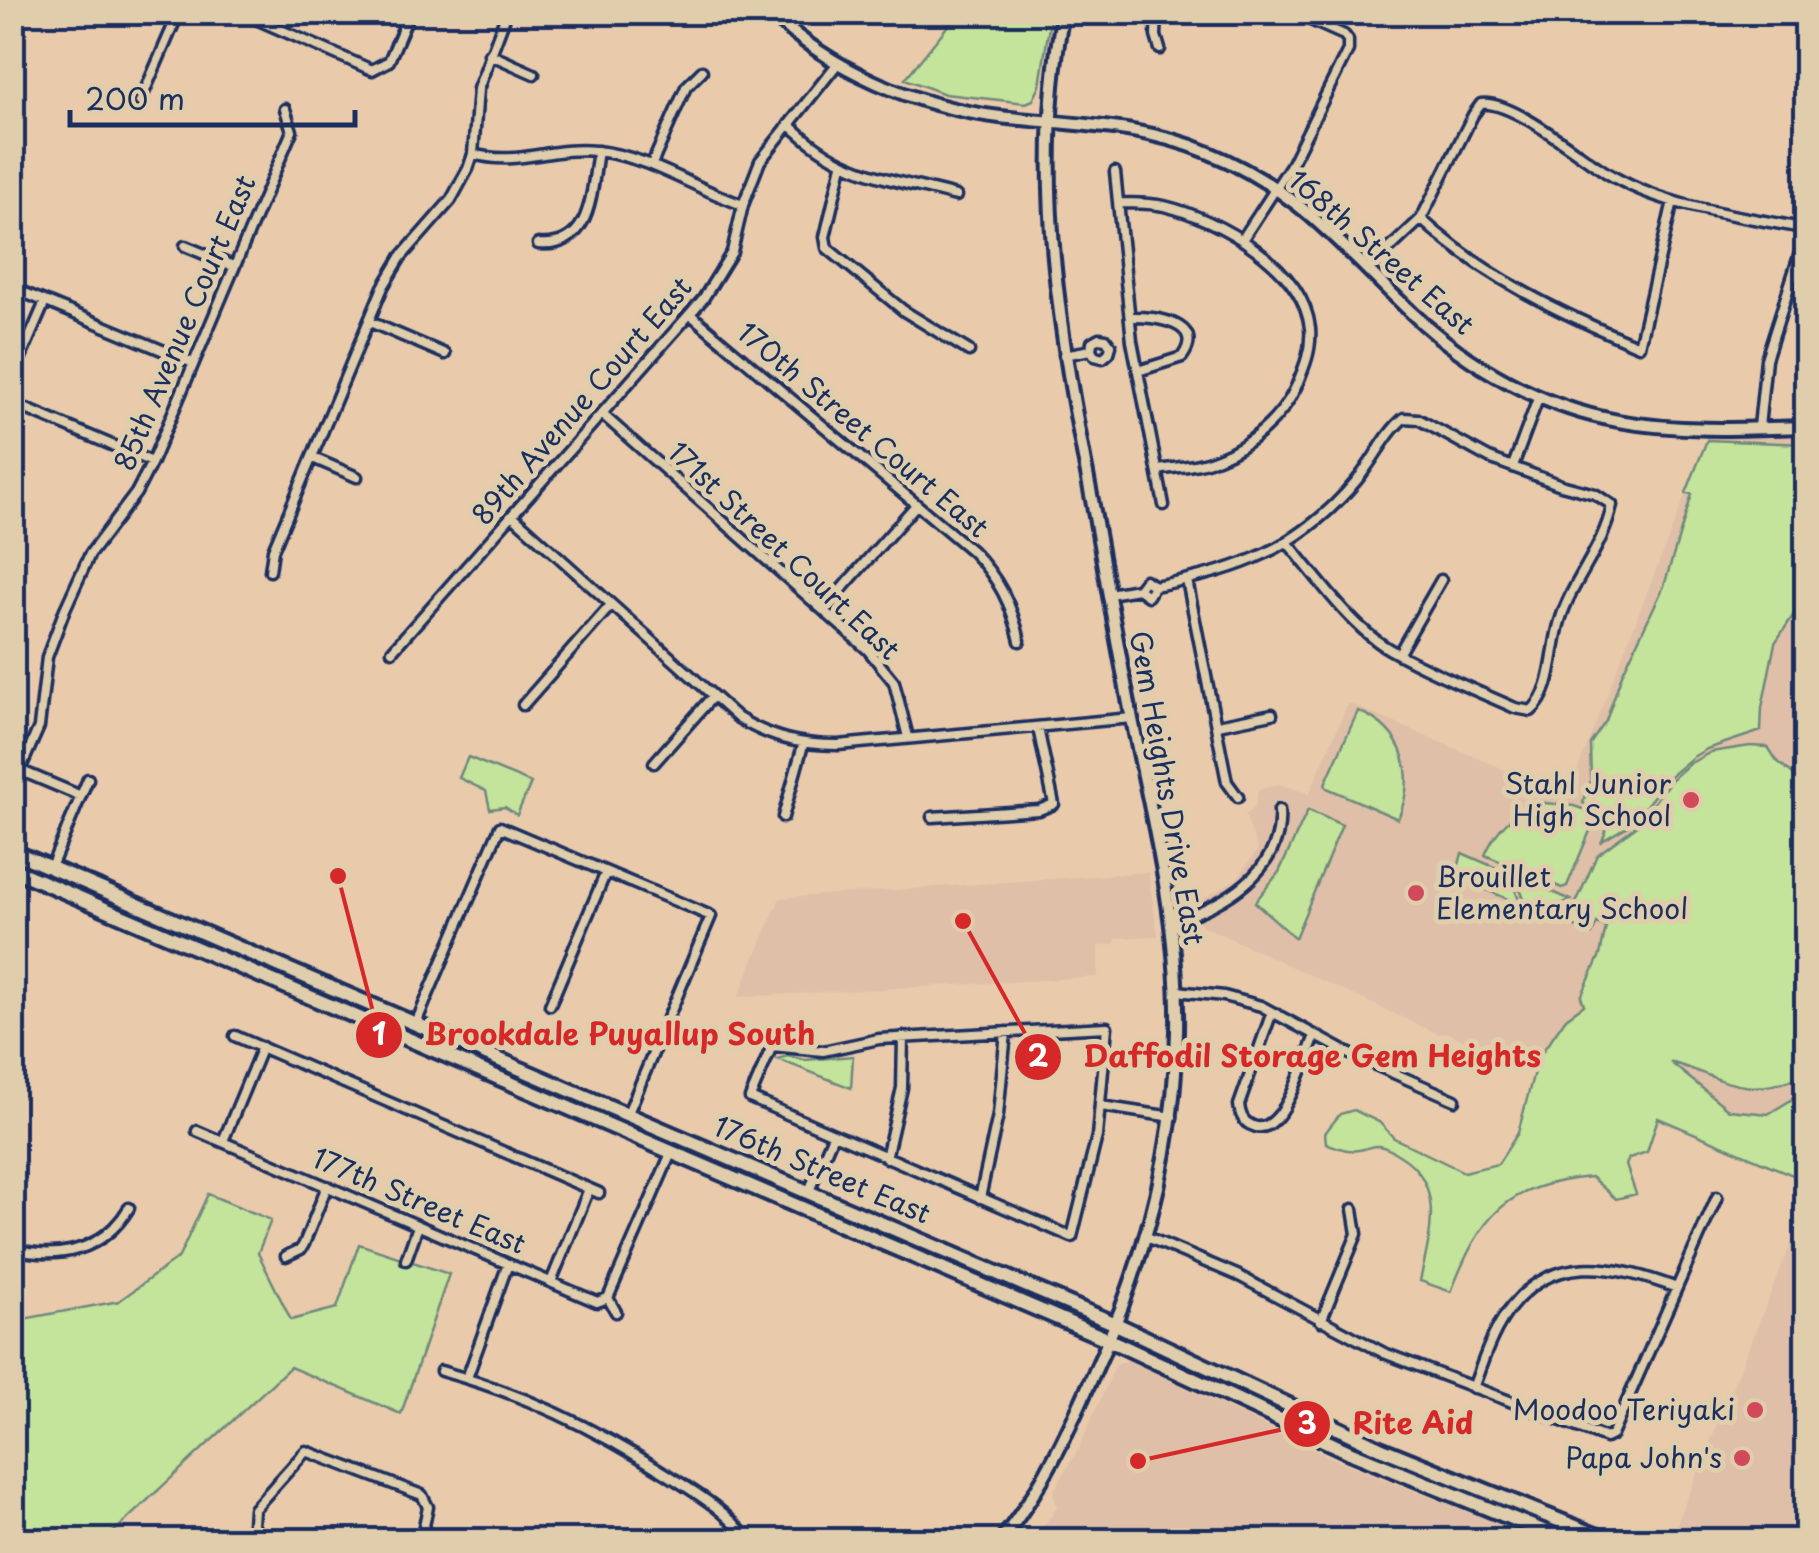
<svg xmlns="http://www.w3.org/2000/svg" width="1819" height="1553" font-family="'Playpen Sans',sans-serif">
<rect width="100%" height="100%" fill="#e9cbac"/>
<filter id="ink" filterUnits="userSpaceOnUse"><feTurbulence type="fractalNoise" baseFrequency=".01" numOctaves="2"/><feDisplacementMap in="SourceGraphic" scale="20" xChannelSelector="R" yChannelSelector="G"/><feConvolveMatrix kernelMatrix="1 2 1 2 8 2 1 2 1" color-interpolation-filters="sRGB"/></filter>
<g filter="url(#ink)">
<path fill="#dfbfa8" d="M1806,427V1170L1535,1070L1445,1032L1438,1034L1203,926L1189,907L1237,879L1258,850L1245,815L1255,807L1258,790L1279,784L1309,794L1348,703L1567,796L1707,440L1708,428Z
M1148,872L1158,936L1116,938L1115,944L1098,946V977L738,997L780,898Z
M1806,1207V1540H1670Z
M1128,1360L1329,1457L1538,1540H1057L1041,1529L1057,1508L1053,1492L1079,1448L1115,1366Z"/>
<path fill="#c4e39b" stroke="#70897c" stroke-width="2.5" d="M959,12L1051,13L1040,86L1033,100L1026,103L945,94L905,79Z
M1707,440L1806,444V596L1775,643L1762,708L1761,731L1707,749L1693,757L1669,777L1631,824L1602,841L1612,816L1583,803L1591,781L1590,744L1606,721L1622,674L1664,586L1692,494L1686,493Z
M1358,711C1405,730 1417,775 1398,819L1327,788L1325,784Z
M1750,746L1768,747L1777,761L1798,778L1793,793L1806,801V1074C1744,1102 1725,1078 1670,1062L1729,1110L1768,1114L1806,1091V1178L1802,1179L1658,1118L1647,1152L1629,1158L1626,1165L1636,1194L1616,1199L1591,1177C1505,1185 1481,1215 1451,1292L1420,1281C1430,1236 1446,1183 1399,1155C1393,1151 1386,1147 1378,1146C1370,1146 1372,1147 1364,1149C1350,1153 1339,1148 1326,1143L1325,1133L1340,1114L1354,1110L1379,1122L1394,1138L1464,1172L1498,1164L1518,1133L1534,1072L1532,1068L1501,1053L1515,1048L1538,1058L1566,1018L1584,1005L1581,997L1600,955L1606,927L1597,923L1592,934L1548,916L1576,903L1597,855L1636,826L1671,780L1689,764L1711,752Z
M468,757L531,783L517,815L505,807L490,809L486,791L459,778Z
M1545,803L1574,806L1597,814L1567,886L1562,888L1485,855C1497,827 1514,810 1545,803Z
M1308,810L1342,825L1295,938L1255,902L1279,872Z
M1462,853L1508,873L1519,900L1517,903L1456,877Z
M1515,876H1516L1571,900L1541,911L1527,907Z
M788,1056L805,1060L853,1056L851,1088L777,1059Z
M208,1194L271,1220L258,1253L291,1320L337,1308L359,1244L449,1274L401,1414L290,1367L105,1540H13L12,1345L23,1319L119,1301L179,1257Z"/>
<g fill="none" stroke-linecap="round" stroke-linejoin="round">
<g stroke="#1b2f5e" stroke-width="15">
<path id="minor" d="M240,12L372,70L389,61L410,12
M1157,12L1156,36L1160,49
M1670,12L1688,20L1704,12
M489,54L534,74
M140,102L179,12
M789,124C841,175 888,178 956,196
M473,154C518,167 551,146 596,151C649,156 693,188 743,205
M652,164L686,87L702,71
M842,165L825,237L827,248L904,311L969,351
M1115,172L1132,341L1164,505
M1119,203C1134,203 1149,203 1164,206C1219,219 1303,267 1310,328C1312,350 1304,368 1296,387C1282,418 1250,446 1218,458C1200,466 1178,467 1158,470
M1421,219C1483,276 1561,314 1639,346L1673,201
M1242,240L1291,165L1348,50V40L1344,35L1292,12
M538,244C593,249 591,191 598,151
M185,246L233,266
M1369,268L1421,219L1473,115L1481,104C1513,100 1579,156 1607,173C1665,209 1741,215 1806,229
M20,291L193,363
M691,315L972,551C998,577 1012,605 1020,641
M1130,317C1154,316 1207,323 1182,357L1138,371
M370,322L445,354
M1064,355L1091,350L1092,342L1099,338L1106,339L1111,346L1109,353L1103,358L1095,356L1091,350
M12,378L45,302
M12,403L152,462
M602,414L868,650L894,682L908,737
M1759,427L1766,359L1806,234
M313,458L357,477
M1513,466L1539,396
M512,515L738,718C771,738 799,745 838,745L1132,718
M270,571L273,550L383,287L401,257L451,200L468,169L473,154L478,89L507,12
M1187,580L1227,782L1238,797
M1154,586C1239,571 1301,548 1357,480C1374,460 1385,434 1404,418L1418,419L1489,458L1561,485L1595,494L1612,505C1604,548 1572,580 1560,621C1551,649 1554,692 1531,711L1515,708C1473,689 1429,672 1389,649C1351,627 1315,575 1287,542
M1109,594L1138,589L1148,596L1154,586L1145,580L1138,589
M823,610L916,505
M392,651L703,299L732,252L743,205L760,161L838,63
M1399,653L1441,580
M523,705L611,605
M1218,725L1272,714
M654,763L713,696
M12,767L81,796
M20,770L39,727L47,657L65,609L90,554L136,493L152,462L292,131L285,109
M783,817L803,745
M932,817L1039,810L1054,804L1038,728
M51,867L88,779
M1171,922C1222,906 1284,872 1279,810
M1177,991L1224,996L1261,1006L1350,1054L1455,1100
M550,1005L606,872
M1272,1012L1239,1105C1240,1113 1242,1121 1251,1125C1283,1142 1305,1057 1315,1036
M416,1023L500,827L711,916L628,1113
M1107,1027L1097,1136L1072,1237L750,1098L772,1046L823,1051L879,1039Z
M235,1036L599,1193
M1101,1106L1172,1117
M197,1131L597,1302L608,1298
M223,1141L262,1047
M886,1158L902,1088L903,1037
M809,1191L833,1135
M980,1198L998,1115L1006,1032
M1147,1237L1239,1276L1384,1353L1606,1438L1612,1435L1717,1197
M12,1249C60,1260 103,1251 129,1208
M286,1256L301,1249L304,1244L327,1186
M406,1260L418,1226
M551,1282L589,1189
M608,1298L672,1151
M608,1298L616,1312
M1321,1321L1357,1234L1353,1209
M441,1371C524,1394 592,1427 665,1473C696,1493 726,1510 748,1540
M467,1378L508,1264
M1473,1388C1482,1364 1490,1338 1504,1317C1548,1250 1614,1264 1677,1288
M260,1540L253,1524L254,1509L306,1451L422,1495L428,1507L421,1540"/>
</g>
<g stroke="#1b2f5e" stroke-width="18">
<path id="tertiary" d="M770,12C831,71 917,107 1000,117C1071,125 1140,124 1207,152C1300,190 1343,248 1413,314C1468,366 1543,408 1618,421C1679,432 1745,429 1806,427
M1001,1540C1047,1483 1073,1420 1103,1353C1148,1250 1175,1145 1177,1031C1179,930 1156,832 1135,734C1119,656 1106,578 1092,500C1060,335 1032,180 1063,12"/>
</g>
<g stroke="#1b2f5e" stroke-width="20">
<path id="primary" d="M12,851L1116,1324L1380,1448L1608,1540
M12,869L1109,1340L1349,1452L1565,1540"/>
</g>
<use href="#minor" stroke="#e0cdab" stroke-width="8"/>
<use href="#tertiary" stroke="#e0cdab" stroke-width="10"/>
<use href="#primary" stroke="#e0cdab" stroke-width="12"/>
</g>
</g>
<g fill="#d1495b" stroke="#e0cdab" stroke-width="4">
<circle cx="1691" cy="800" r="10"/>
<circle cx="1416" cy="893" r="10"/>
<circle cx="1755" cy="1410" r="10"/>
<circle cx="1742" cy="1458" r="10"/>
</g>
<g text-anchor="middle" stroke-width="10" stroke-linejoin="round" paint-order="stroke">
<g font-size="28" fill="#1b2f5e" stroke="#e0cdab">
<text transform="translate(1381 252) rotate(41)" y="10">168th Street East</text>
<text transform="translate(185 323) rotate(-67)" y="10">85th Avenue Court East</text>
<text transform="translate(582 401) rotate(-49)" y="10">89th Avenue Court East</text>
<text transform="translate(863 430) rotate(40)" y="10">170th Street Court East</text>
<text transform="translate(784 551) rotate(43)" y="10">171st Street Court East</text>
<text transform="translate(1167 788) rotate(80)" y="10">Gem Heights Drive East</text>
<text transform="translate(822 1170) rotate(23)" y="10">176th Street East</text>
<text transform="translate(419 1201) rotate(23)" y="10">177th Street East</text>
</g>
<g font-size="28" fill="#1b2f5e" stroke="#e0cdab" text-anchor="end">
<text x="1671" y="794">Stahl Junior<tspan x="1671" dy="32">High School</tspan></text>
<text x="1436" y="887" text-anchor="start">Brouillet<tspan x="1436" dy="32">Elementary School</tspan></text>
<text x="1735" y="1420">Moodoo Teriyaki</text>
<text x="1722" y="1468">Papa John's</text>
</g>
</g>
<path fill="none" stroke="#d62828" stroke-width="4" d="M338 876L379 1035M963 921L1038 1057M1138 1461L1307 1424"/>
<g fill="#d62828" stroke="#e0cdab" stroke-width="4">
<circle cx="338" cy="876" r="10"/>
<circle cx="963" cy="921" r="10"/>
<circle cx="1138" cy="1461" r="10"/>
<circle cx="379" cy="1035" r="25"/>
<circle cx="1038" cy="1057" r="25"/>
<circle cx="1307" cy="1424" r="25"/>
</g>
<g font-size="30" text-anchor="middle" font-weight="bold" fill="#fff">
<text x="379" y="1045">1</text>
<text x="1038" y="1067">2</text>
<text x="1307" y="1434">3</text>
</g>
<g font-size="30" text-anchor="middle" font-weight="bold" fill="#d62828" stroke="#e0cdab" stroke-width="10" stroke-linejoin="round" paint-order="stroke">
<text x="620" y="1045">Brookdale Puyallup South</text>
<text x="1312" y="1067">Daffodil Storage Gem Heights</text>
<text x="1413" y="1434">Rite Aid</text>
</g>
<rect width="1819" height="1553" fill="none" stroke="#e0cdab" stroke-width="50"/>
<rect x="25" y="25" width="1769" height="1503" fill="none" stroke="#1b2f5e" stroke-width="4" filter="url(#ink)"/>
<path d="M70 110v15h285v-15" fill="none" stroke="#1b2f5e" stroke-width="5"/>
<text x="85" y="110" font-size="30" fill="#1b2f5e" stroke="#e0cdab" stroke-width="8" paint-order="stroke">200 m</text>
</svg>
